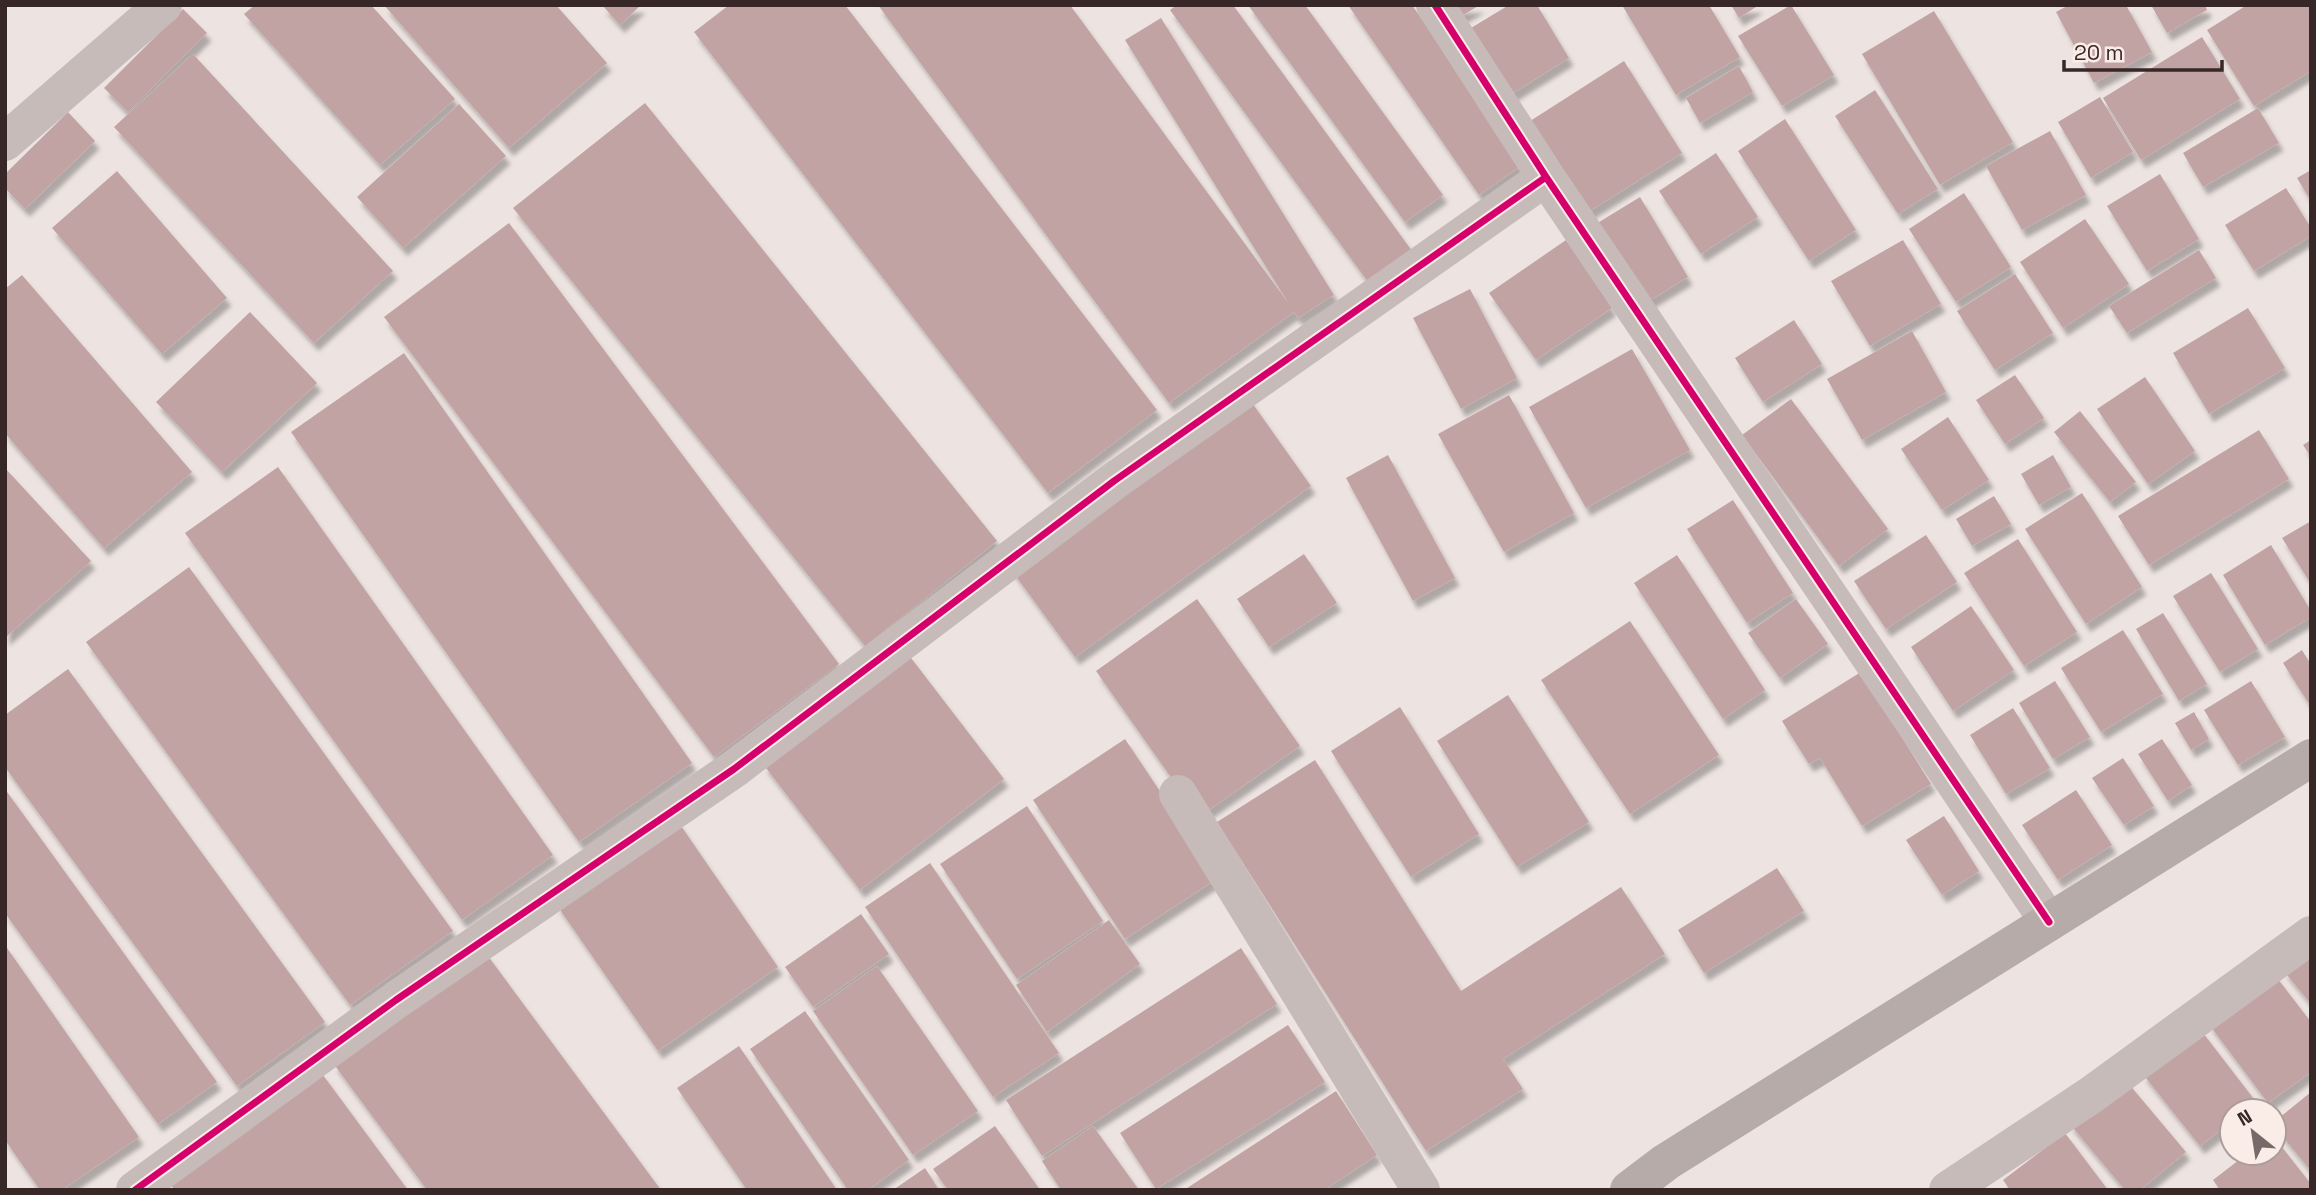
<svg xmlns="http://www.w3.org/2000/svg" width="2316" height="1195" font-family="'Space Grotesk',sans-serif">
<defs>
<filter id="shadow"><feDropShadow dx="4.5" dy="8" stdDeviation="2" flood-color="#0004"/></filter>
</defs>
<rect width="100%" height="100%" fill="#ede4e1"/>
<path fill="#c1a3a3" filter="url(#shadow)" d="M255,5H371L455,99L380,165L244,14Z
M384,5H556L607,63L509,148Z
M602,5H641L620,25Z
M729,5H845L1157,410L1048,493L694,32Z
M878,5H1070L1289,304L1125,40L1161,18L1334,295L1298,318L1294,312L1169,403Z
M1177,5H1233L1415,255L1371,286L1170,10Z
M1248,5H1305L1443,195L1405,222Z
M1348,5H1412L1522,165L1479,195Z
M1451,5H1480L1458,18Z
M1509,5H1537L1569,58L1507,97L1466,31Z
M1622,5H1709L1740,57L1676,95Z
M1731,5H1759L1739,18Z
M1791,5L1834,75L1782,106L1738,36Z
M2069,5H2126L2152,52L2094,83L2056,12Z
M2151,5H2205L2207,10L2167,33Z
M2247,5H2311V71L2254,106L2207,30Z
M183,9L207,33L128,112L104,88Z
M1934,11L2013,142L1940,185L1862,54Z
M2202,37L2240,99L2141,160L2103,98Z
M193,54L393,271L314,343L114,127Z
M1624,61L1682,153L1585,214L1527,123Z
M1739,66L1753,92L1700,123L1686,98Z
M1875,90L1938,189L1898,214L1835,116Z
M2100,97L2133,152L2091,178L2058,122Z
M645,103L997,541L865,646L513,208Z
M459,104L506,156L403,248L357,197Z
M2258,108L2279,143L2203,187L2183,153Z
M68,112L95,141L25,209L5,188V174Z
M1785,119L1856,230L1809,261L1738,151Z
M2050,131L2086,195L2022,230L1986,166Z
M1716,153L1758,217L1701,254L1659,191Z
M2311,170V201L2297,178Z
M117,171L227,298L162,354L52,228Z
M2160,174L2199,239L2147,271L2107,206Z
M2286,188L2311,228V236L2254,271L2225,225Z
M1964,193L2011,267L1956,302L1909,229Z
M1640,197L1688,277L1639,307L1591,227Z
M2085,219L2129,284L2063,328L2020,262Z
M509,223L839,664L714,757L384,317Z
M1566,240L1612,308L1536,360L1489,293Z
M1903,240L1941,304L1870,346L1831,281Z
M2199,250L2216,278L2127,333L2109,306Z
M2015,274L2053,333L1995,370L1957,311Z
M22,275L192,472L104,548L5,433V289Z
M1470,289L1517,378L1461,409L1413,318Z
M2248,308L2285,368L2209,414L2173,353Z
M250,312L317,383L222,472L156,402Z
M1794,320L1822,364L1763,402L1735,358Z
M1912,331L1946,392L1862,440L1827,379Z
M1632,349L1690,450L1586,508L1529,407Z
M404,353L692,763L579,842L291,432Z
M2015,375L2044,418L2005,444L1976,400Z
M2145,377L2195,451L2148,484L2097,409Z
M1509,395L1574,513L1504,552L1438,434Z
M1248,397L1311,486L1075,657L1010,568Z
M1791,399L1888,529L1839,566L1742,435Z
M2080,411L2136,482L2110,502L2054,432Z
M1948,417L1989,480L1942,510L1901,449Z
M2259,430L2289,479L2149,565L2118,516Z
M2311,440V457L2303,445Z
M1388,455L1455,578L1413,601L1346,478Z
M2053,455L2071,487L2039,505L2021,474Z
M278,467L553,855L462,920L185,533Z
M5,468L91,561L5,638Z
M2082,493L2142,587L2086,624L2025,529Z
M1994,496L2011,524L1972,546L1956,519Z
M1733,500L1793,593L1747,623L1687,529Z
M2311,521V584L2282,538Z
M1926,535L1957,582L1886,629L1854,581Z
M2018,539L2077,632L2024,666L1964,573Z
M2271,545L2311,611V617L2265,645L2223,575Z
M1304,554L1337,603L1269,647L1237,599Z
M1677,555L1765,690L1723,719L1634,583Z
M189,567L453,931L350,1005L86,642Z
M2211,573L2258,649L2220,672L2173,596Z
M1197,599L1300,746L1199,817L1096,671Z
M1796,599L1828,644L1780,678L1748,633Z
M1971,606L2014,670L1953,711L1911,647Z
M2163,613L2207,684L2179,701L2136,629Z
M1630,621L1719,755L1630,814L1541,680Z
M2123,630L2163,694L2101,732L2061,668Z
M2302,650L2311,665V707L2283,663Z
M908,654L1004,779L860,890L763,764Z
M68,669L325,1022L237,1086L5,767V715Z
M1861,672L1931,784L1862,826L1820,758L1809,764L1782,721Z
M2055,681L2090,737L2053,759L2019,703Z
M2251,681L2285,737L2238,765L2204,710Z
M1508,695L1589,822L1517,867L1437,741Z
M1400,707L1479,834L1411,877L1331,751Z
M2013,708L2050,768L2006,794L1970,735Z
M2194,712L2209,739L2191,750L2175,723Z
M1125,739L1218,878L1125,939L1033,800Z
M2162,739L2192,785L2168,801L2138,754Z
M2123,758L2154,806L2124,825L2092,778Z
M1315,760L1461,991L1621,887L1665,954L1503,1059L1523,1089L1426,1151L1217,822Z
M5,789L217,1082L158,1124L5,913Z
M2076,790L2112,845L2058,880L2022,825Z
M1027,806L1103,921L1017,979L940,864Z
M1944,816L1979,871L1942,895L1906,840Z
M677,820L778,967L658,1051L556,904Z
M930,863L1059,1053L993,1097L865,907Z
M1777,868L1804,911L1704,973L1678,930Z
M861,914L889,954L813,1007L785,967Z
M1109,920L1140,964L1047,1032L1016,985Z
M5,945L139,1137L62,1190H40L5,1140Z
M1241,948L1277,1004L1042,1156L1006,1100Z
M2311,948V1004L2283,970Z
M485,952L661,1190H427L333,1063Z
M877,966L978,1111L913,1155L813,1011Z
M2274,974L2311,1022V1072L2268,1103L2208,1023Z
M805,1011L909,1160L868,1190H848L750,1049Z
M1288,1025L1325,1082L1156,1189L1120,1133Z
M2200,1029L2257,1103L2246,1111H2232V1121L2200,1146L2142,1073Z
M739,1046L837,1190H747L677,1088Z
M320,1071L408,1190H174L170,1183Z
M2123,1077L2186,1152L2140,1190H2125L2069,1123Z
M1336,1091L1377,1155L1324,1190H1184Z
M2311,1092V1171L2274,1126V1122Z
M995,1126L1040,1190H948L933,1169Z
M1093,1126L1139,1190H1061L1042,1161Z
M2065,1133L2108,1190H2010L2003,1180Z
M2274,1137L2311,1184V1190H2220L2213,1180L2248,1153H2274Z
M925,1168L939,1190H893Z"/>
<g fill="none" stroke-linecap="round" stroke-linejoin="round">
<path stroke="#c6bbb9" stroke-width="38" d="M1435,5L1546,177L2049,922
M5,142L163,5
M1178,794L1421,1190
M135,1190L396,1000L734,769L1114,481L1546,177
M1948,1190L2091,1095L2311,935"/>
<path stroke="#b7aba9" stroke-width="38" d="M1629,1190L1666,1162L2311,758"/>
<g stroke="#faece7" stroke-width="11">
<path id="cycleway" d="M1435,5L1546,177L2049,922
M135,1190L396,1000L734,769L1114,481L1546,177"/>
</g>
<use href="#cycleway" stroke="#d6006c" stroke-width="7"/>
</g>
<rect width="2316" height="1195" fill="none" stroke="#372727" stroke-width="14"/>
<g transform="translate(2253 1132) rotate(330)"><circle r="33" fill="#faece7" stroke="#ac9d9a" stroke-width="2"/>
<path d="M0-5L12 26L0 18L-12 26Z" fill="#776968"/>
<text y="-10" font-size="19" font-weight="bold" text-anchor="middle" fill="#372727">N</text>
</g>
<path d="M2064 60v10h158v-10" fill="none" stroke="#372727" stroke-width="3.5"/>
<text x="2074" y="60" font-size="21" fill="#372727" stroke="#faece7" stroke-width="5" paint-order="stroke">20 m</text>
</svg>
